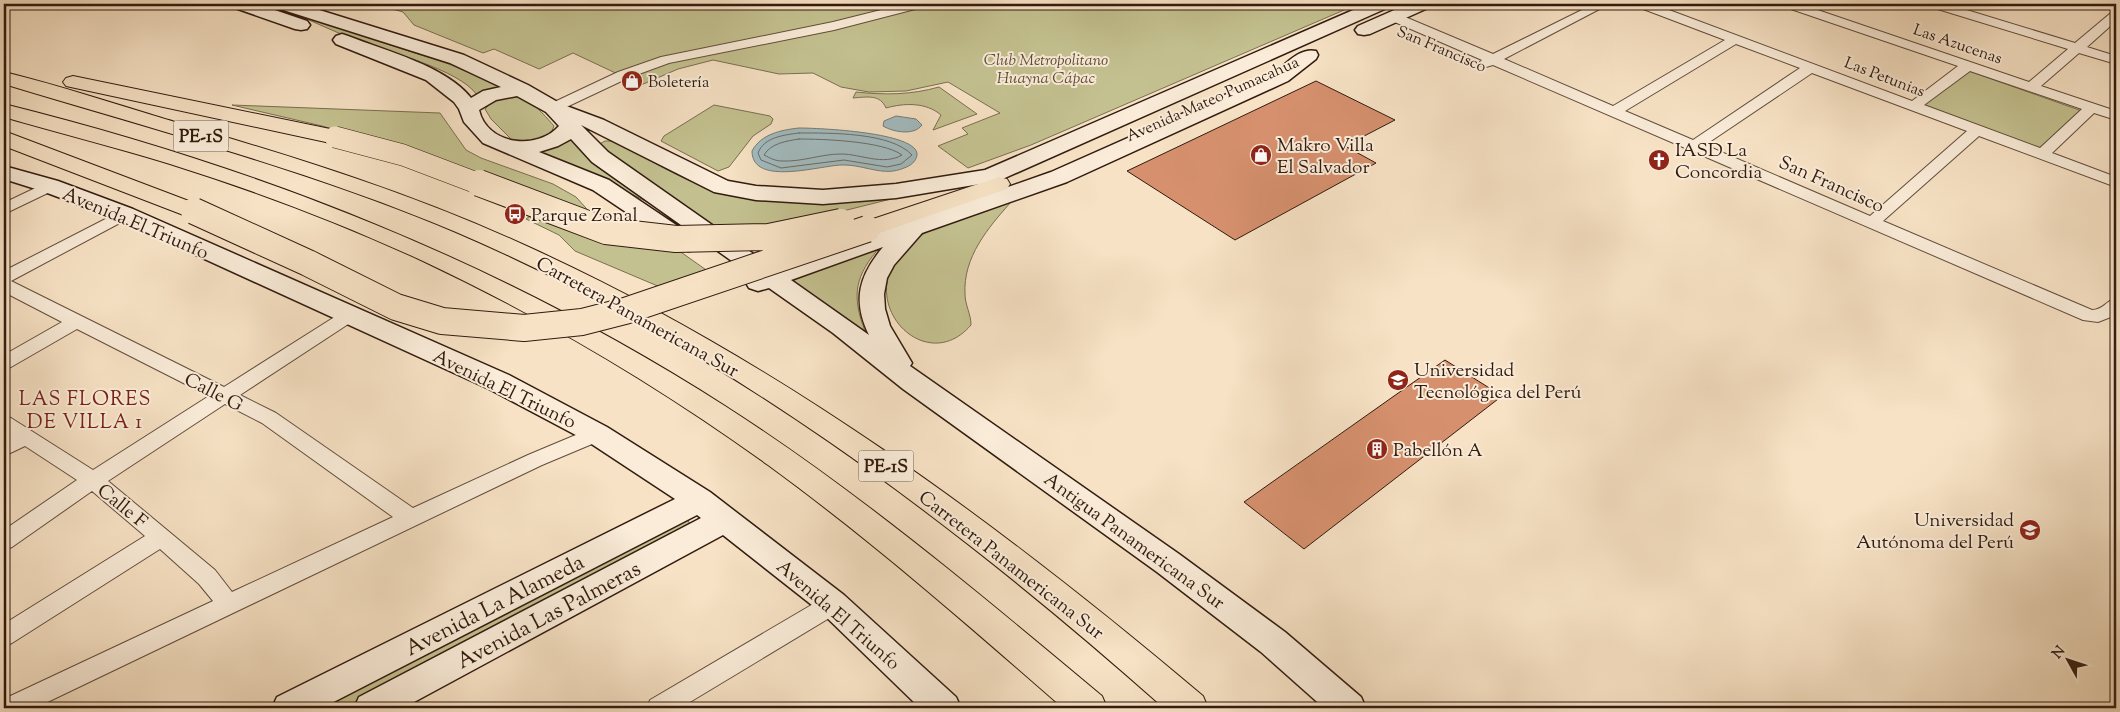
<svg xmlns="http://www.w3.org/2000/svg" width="2120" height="712" font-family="'Sorts Mill Goudy',serif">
<rect width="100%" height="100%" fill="#f7e2c5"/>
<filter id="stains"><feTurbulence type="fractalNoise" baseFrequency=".004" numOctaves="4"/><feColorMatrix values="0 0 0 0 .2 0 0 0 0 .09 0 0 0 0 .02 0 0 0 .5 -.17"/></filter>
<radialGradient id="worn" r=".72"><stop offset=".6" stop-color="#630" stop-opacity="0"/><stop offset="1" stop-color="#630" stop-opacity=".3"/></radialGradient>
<path fill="#c4c190" stroke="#7a6e50" d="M375,4H1358L1031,145L968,168L938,146L968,134L962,128L1000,113L948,82L906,91L869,92L841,87L813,73L779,74L713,60L678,69L641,85L573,53L539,69L494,49L483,53L414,25L403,12Z
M293,13L449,64L500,86L477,95C459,69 387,52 356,40C335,32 314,22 293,13Z
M1969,71L2082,111L2039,149L1923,105Z
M939,87L977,114L933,130L941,115C926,102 904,103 886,108C880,94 867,97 853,98L856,92C885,95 911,95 939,87Z
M514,96C531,98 543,114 554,126L551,133L532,142L512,140L491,119L485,109L494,100Z
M232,105L440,113L466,150L481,158L553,184L576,197L595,218L478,173L322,126Z
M714,105L770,116L773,119L771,124L753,136L729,167L718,171L661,141L664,136Z
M571,135L663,210L606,181L535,151Z
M605,141H615C645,157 676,177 708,188C767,208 830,201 891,199L779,227L718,230L596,146Z
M1011,202C988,228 963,257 965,294C965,305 971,314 971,325C925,379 850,300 907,246C934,221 977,213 1011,202Z
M533,214L675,248L712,274L660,287L575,251L559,235L526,219Z
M881,246C855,275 851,295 865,331L790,279Z
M676,518L687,519L691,526L683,536L357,708H309Z"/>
<path fill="#a2bbbf" stroke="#757b79" d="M896,116L916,119L922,125C914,136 893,132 883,126L884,121Z
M799,128C816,128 919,132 917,155C916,162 910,166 904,168C884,177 865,165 844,165C824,164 752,188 752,151C761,134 781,130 799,128Z"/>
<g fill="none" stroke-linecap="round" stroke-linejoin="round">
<path stroke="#6a6b67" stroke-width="1" d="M799,133C829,133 891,132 912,155L901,164L887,167L844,160L781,168L761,160L758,153C764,137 784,135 799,133Z
M799,139C823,139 883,141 902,155C883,166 861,154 841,154C821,154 802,162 782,161C775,161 770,158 764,155C771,143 787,141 799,139Z"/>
</g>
<path fill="#d6906e" stroke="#311b0f" d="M1316,81L1395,120L1345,146L1376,163L1235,240L1127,171Z
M1445,360L1502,396L1304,549L1244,502Z"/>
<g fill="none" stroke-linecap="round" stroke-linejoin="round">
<g stroke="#624d3c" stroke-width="2">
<path id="street" d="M905,4H925L923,7L834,30L669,63L628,78L558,111H548L546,108L548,105L618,72L661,57L833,22Z
M1594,4H1609L1504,59L1613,106L1725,40L1638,7L1636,4H1653L1912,101L1958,66L1785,7L1783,4H1800L2029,82L2068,49L1931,7L1929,4H1947L2075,43L2112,12L2116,11V21L2087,47L2116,56V64L2079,53L2041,86L2116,111V120L2094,113L2052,153L2116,177V187L1979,136L1883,221L2092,310C2103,310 2106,301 2116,298V315L2098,322L2083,320L1493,65L1486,67L1481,66L1479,63L1482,60L1390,20L1388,17L1394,13L1398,14L1493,54ZM1736,44L1800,68L1693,140L1625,111ZM1970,71L2082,109L2040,148L1924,105ZM1812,73L1967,131L1870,216L1705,145Z
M50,181L56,183L58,186L56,189L4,214V203Z
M125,209L131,211L133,214L131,217L11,281L224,387L344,311L350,309L356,311L359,315L356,319L240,395L276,413L413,508L528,455L590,429L597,427L604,429L607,434L604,439L542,465L35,708H4V699L213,601L199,584L160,549L12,643L4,646V624L145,536L92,491L12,547L4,550V530L77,480L25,446L4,456V439L9,436L4,432V416L11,418L93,470L209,396L77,329L11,367L4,369V355L62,322L4,292V271ZM225,404L262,423L393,517L232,592L215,570L108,481Z
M833,594L841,597L845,604L841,611L680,708H647L650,700L825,597Z"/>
</g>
<g stroke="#311b0f" stroke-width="3">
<path id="secondary" d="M232,4H257L307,21L310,25L307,29L301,30L295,29L235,8Z
M274,4H300L464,55L528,85L561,104L604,120L728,181L756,186L823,190L896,184L985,170L1367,4H1390L1387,8L998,181L896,198L823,204L756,200L714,192L581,125L608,152L775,269L1051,172L1274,73C1286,64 1300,47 1316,51L1318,55L1316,59L1288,81L1067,182L922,233L894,265L887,278L884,294L885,309L890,326L912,363L910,366L1179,554L1285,632L1361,697L1366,708H1324L1261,652L1157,572L903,389L833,333L769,288L758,291L749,288L746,283L749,278L753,276L592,162L571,139L558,146L539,152L609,180L697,239L701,244L697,249L689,251L681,249L593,190L483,143L464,122L459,109L454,102L426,80L336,44L333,40L336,36L342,34L348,36C386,51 446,66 471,98L483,91L501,87L450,63L277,8ZM517,96L546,112L559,126C537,151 487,145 479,110L496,100ZM883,247C859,276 852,300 869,335L791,280Z
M1408,4H1431L1428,8L1370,34L1364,35L1358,34L1355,30L1358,26Z
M4,166L58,181L133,209L509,375L607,427L710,492L844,595L956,697L961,708H920L822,613L723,535L403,708H354L359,697L701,518L697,515L322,708H272L277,697L675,499L587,441L489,389L117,219L42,191L4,179Z"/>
</g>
<g stroke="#311b0f" stroke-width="2">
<path id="highway" d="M4,72C62,86 118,105 175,122C298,158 414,194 531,248C778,361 997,522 1203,696L1208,708H1164C951,519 719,345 456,232C310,170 155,130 4,84Z
M73,76L335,130L343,132L346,137L343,142L335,144L66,86L63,82L66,78Z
M4,104C261,168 502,263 725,406C859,492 981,595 1102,696L1107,708H1063C967,624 871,540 768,465C660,387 544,318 423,261C341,223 256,191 170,164C115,147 59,133 4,117Z
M4,131L202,206L206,211L202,216L194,218L186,216L4,146Z
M999,177L1007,179L1010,184L1007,189L876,234L867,236L858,234L855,229L858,224Z"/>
</g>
<use href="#street" fill="#faecd9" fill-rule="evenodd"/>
<use href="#secondary" fill="#faecd9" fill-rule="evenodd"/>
<use href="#highway" fill="#f7e2c5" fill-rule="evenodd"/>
<g stroke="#311b0f" stroke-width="22" stroke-linecap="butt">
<path id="highway-bridge-far1" d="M335,137L403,155L482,185"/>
</g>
<g stroke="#311b0f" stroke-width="28" stroke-linecap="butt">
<path id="highway-bridge" d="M479,183L606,231L676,239L769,237L841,222
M194,211L308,263L396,307L442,321L524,328L582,322L625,311L867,229"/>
</g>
<use href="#highway-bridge-far1" stroke="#f7e2c5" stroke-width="21"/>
<use href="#highway-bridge" stroke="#f7e2c5" stroke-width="26"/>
</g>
<defs>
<g id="shop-disc" transform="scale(1.125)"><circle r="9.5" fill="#8f2418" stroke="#faecd9"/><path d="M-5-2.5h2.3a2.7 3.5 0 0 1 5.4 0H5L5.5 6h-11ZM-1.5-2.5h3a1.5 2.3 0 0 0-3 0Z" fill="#fff"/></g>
<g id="church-disc" transform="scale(1.125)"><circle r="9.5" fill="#8f2418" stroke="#faecd9"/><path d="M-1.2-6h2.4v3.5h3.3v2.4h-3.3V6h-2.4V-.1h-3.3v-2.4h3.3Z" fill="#fff"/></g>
<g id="bus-disc" transform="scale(1.125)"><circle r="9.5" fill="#8f2418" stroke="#faecd9"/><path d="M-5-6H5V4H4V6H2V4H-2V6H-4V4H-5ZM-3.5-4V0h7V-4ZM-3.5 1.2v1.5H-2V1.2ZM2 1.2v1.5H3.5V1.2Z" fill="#fff"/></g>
<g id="university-disc" transform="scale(1.125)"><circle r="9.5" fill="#8f2418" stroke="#faecd9"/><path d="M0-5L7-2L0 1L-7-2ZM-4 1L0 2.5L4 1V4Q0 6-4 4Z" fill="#fff"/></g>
<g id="building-disc" transform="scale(1.125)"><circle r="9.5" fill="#8f2418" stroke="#faecd9"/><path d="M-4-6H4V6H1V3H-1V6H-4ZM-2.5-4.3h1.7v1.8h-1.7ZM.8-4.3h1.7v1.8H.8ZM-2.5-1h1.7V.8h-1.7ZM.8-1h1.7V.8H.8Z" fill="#fff"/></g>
</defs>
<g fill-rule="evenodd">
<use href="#shop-disc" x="632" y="81"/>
<use href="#shop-disc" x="1261" y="155"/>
<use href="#church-disc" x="1659" y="160"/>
<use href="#bus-disc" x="515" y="214"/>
<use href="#university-disc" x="1398" y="380"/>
<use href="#building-disc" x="1377" y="449"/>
<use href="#university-disc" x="2030" y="530"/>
</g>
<g text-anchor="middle" stroke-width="4" stroke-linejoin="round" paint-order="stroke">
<g font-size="16" fill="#311b0f" stroke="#faecd9">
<text transform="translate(1958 43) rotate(19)" y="6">Las Azucenas</text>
<text transform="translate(1442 48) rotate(23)" y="6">San Francisco</text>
<text transform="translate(1885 76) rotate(21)" y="6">Las Petunias</text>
<text transform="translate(1212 98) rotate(-24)" y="6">Avenida Mateo Pumacahua</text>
</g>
<g font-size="16" font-style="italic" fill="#5d4d36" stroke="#faecd9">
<text x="1046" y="65">Club Metropolitano<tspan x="1046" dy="18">Huayna Cápac</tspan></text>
</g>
<g font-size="16" fill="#311b0f" stroke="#faecd9" text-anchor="start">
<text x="648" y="87">Boletería</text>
</g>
<g fill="#faecd9" stroke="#6d5a4c" stroke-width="1">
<rect x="173.5" y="120.5" width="55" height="31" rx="4"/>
<rect x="858.5" y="450.5" width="55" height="31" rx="4"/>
</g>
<g font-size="18" font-weight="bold" fill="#311b0f">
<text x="201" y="142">PE-1S</text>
<text x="886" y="472">PE-1S</text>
</g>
<g font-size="19" fill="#311b0f" stroke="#faecd9" text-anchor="start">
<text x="1277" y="151">Makro Villa<tspan x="1277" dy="22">El Salvador</tspan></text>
<text x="1675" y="156">IASD La<tspan x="1675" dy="22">Concordia</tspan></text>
<text x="531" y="221">Parque Zonal</text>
<text x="1414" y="376">Universidad<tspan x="1414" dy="22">Tecnológica del Perú</tspan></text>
<text x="1393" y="456">Pabellón A</text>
<text x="2014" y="526" text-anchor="end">Universidad<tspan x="2014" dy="22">Autónoma del Perú</tspan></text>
</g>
<g font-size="19" fill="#311b0f" stroke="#faecd9">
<text transform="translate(1832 183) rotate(24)" y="7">San Francisco</text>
<text transform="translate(136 222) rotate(23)" y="7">Avenida El Triunfo</text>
<text transform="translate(638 316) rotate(29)" y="7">Carretera Panamericana Sur</text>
<text transform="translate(505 388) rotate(26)" y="7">Avenida El Triunfo</text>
<text transform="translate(214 391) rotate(27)" y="7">Calle G</text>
<text transform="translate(123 505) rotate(39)" y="7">Calle F</text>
<text transform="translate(1135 540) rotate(36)" y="7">Antigua Panamericana Sur</text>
<text transform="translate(1012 564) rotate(38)" y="7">Carretera Panamericana Sur</text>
<text transform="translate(839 614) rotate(41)" y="7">Avenida El Triunfo</text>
</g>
<g font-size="20" letter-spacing="1" fill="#7a1f14" stroke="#faecd9">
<text x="85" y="405">LAS FLORES<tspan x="85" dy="23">DE VILLA 1</tspan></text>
</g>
<g font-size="22" fill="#311b0f" stroke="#faecd9">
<text transform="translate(494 604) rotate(-27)" y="8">Avenida La Alameda</text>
<text transform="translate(548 614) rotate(-28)" y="8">Avenida Las Palmeras</text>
</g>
</g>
<rect width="2120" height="712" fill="none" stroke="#f7e2c5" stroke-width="20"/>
<rect x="5" y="5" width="2110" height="702" fill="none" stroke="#311b0f" stroke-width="2.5"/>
<rect x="10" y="10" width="2100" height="692" fill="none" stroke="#311b0f"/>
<g transform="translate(2068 660) rotate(310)" stroke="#faecd9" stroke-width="4" paint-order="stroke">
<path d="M0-4L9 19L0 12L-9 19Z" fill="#311b0f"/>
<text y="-8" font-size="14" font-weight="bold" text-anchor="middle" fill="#311b0f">N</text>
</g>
<rect width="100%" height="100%" filter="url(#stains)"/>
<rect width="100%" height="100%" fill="url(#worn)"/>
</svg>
